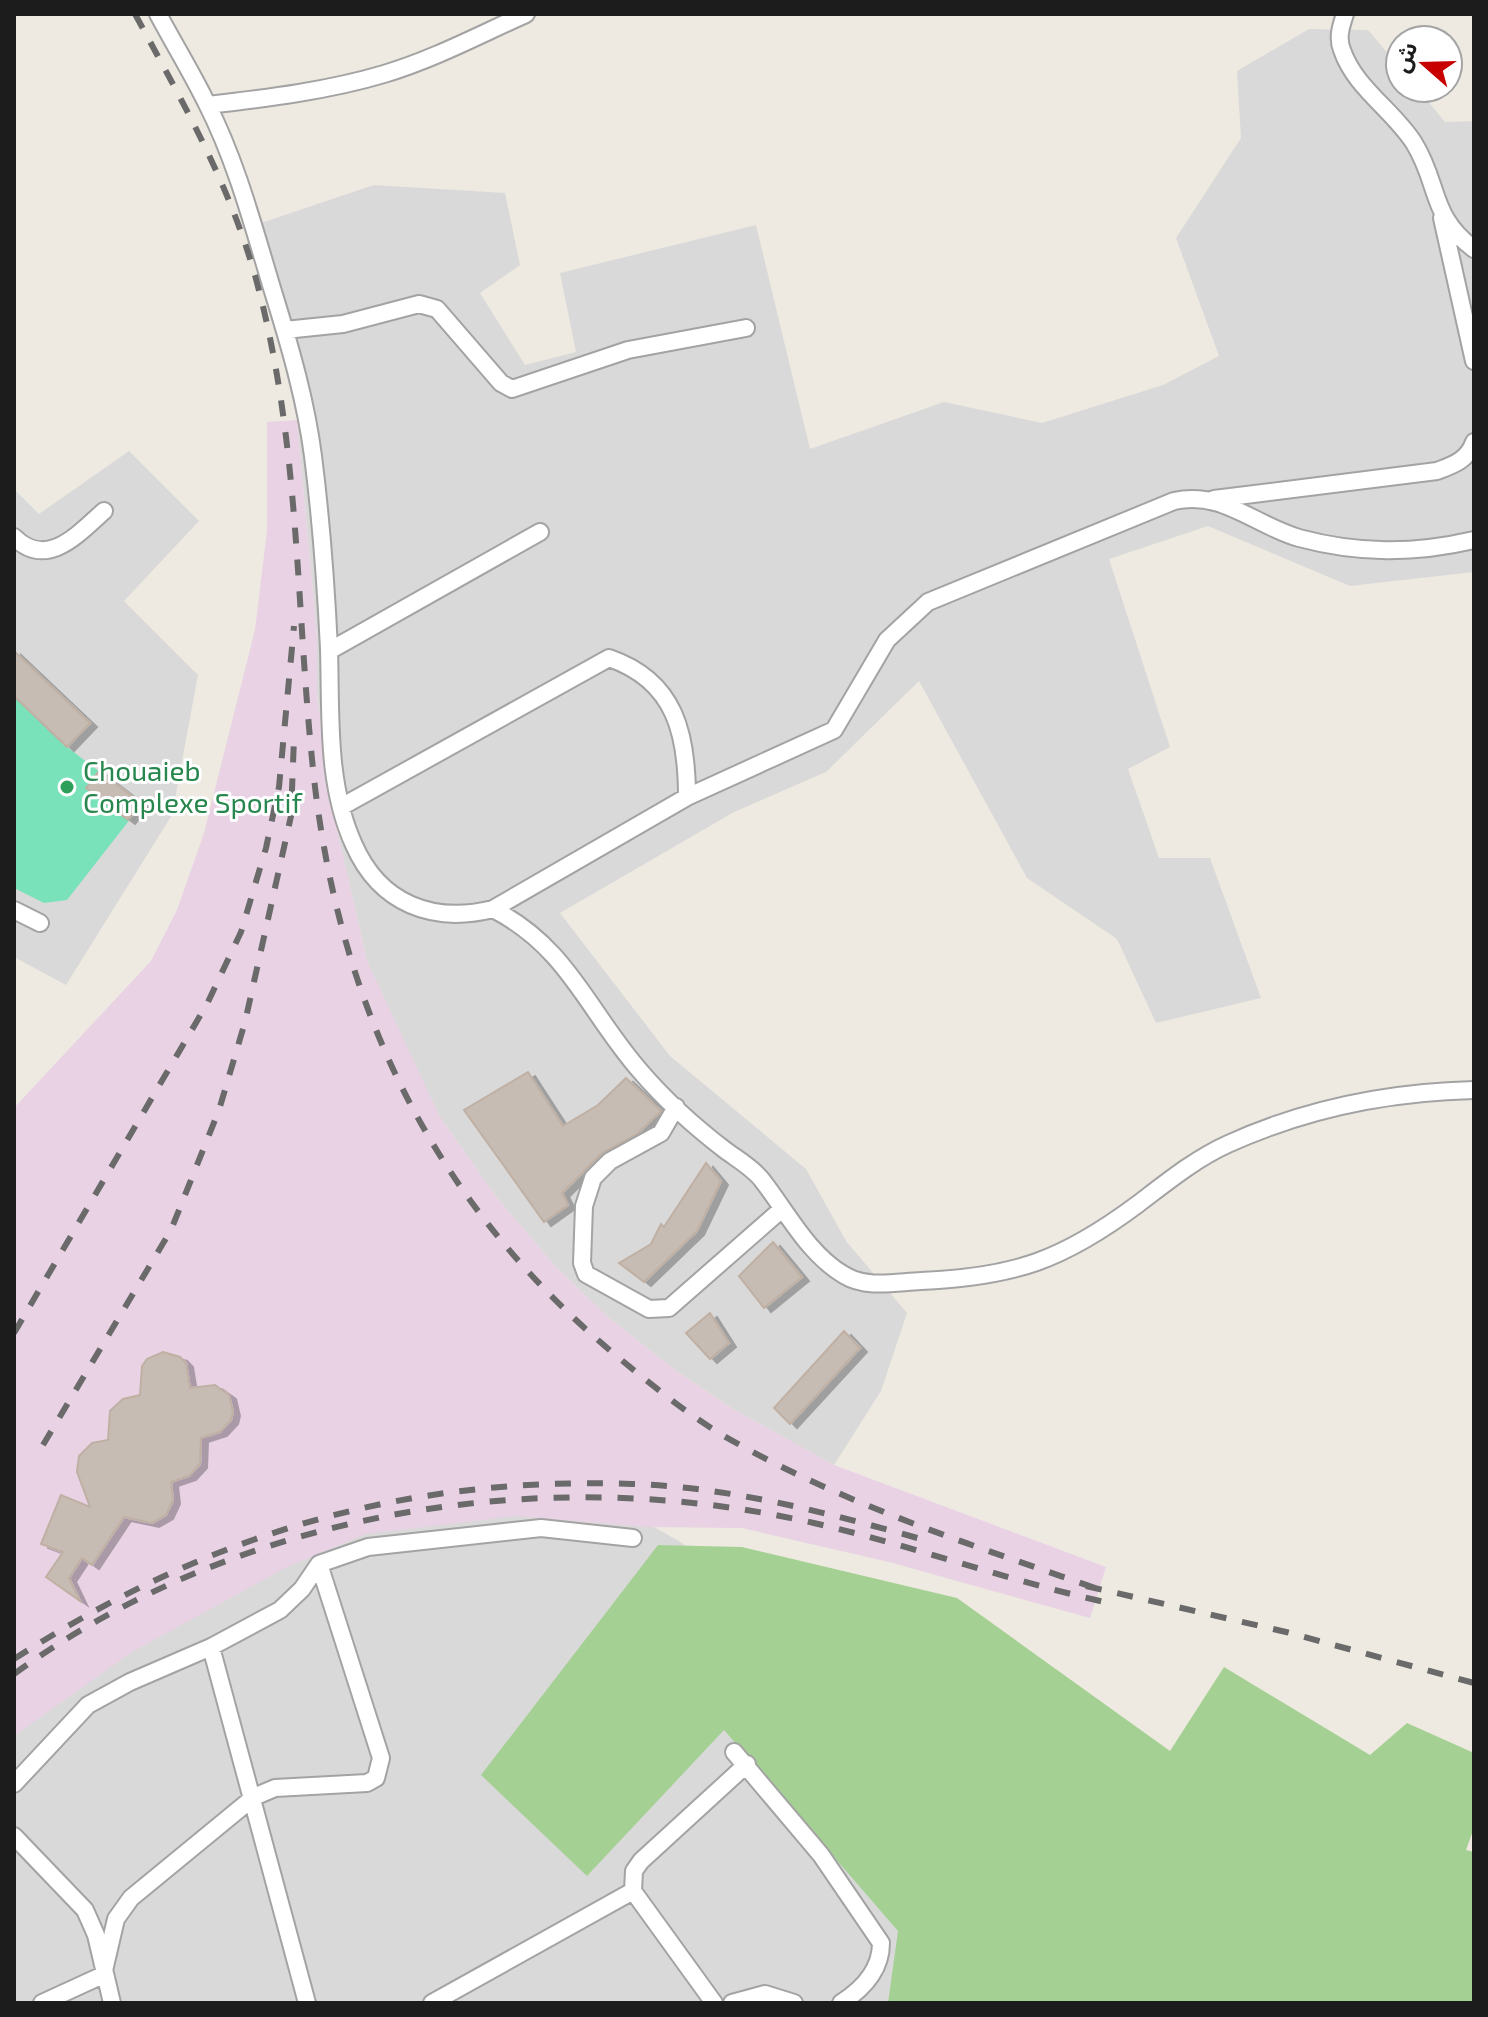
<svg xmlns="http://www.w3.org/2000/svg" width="1488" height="2017" font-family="'Exo 2','Noto Sans Arabic',sans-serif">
<defs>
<filter id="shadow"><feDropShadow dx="7" dy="4" stdDeviation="0" flood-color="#0004"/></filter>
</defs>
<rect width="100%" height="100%" fill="#eeeae1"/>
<path fill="#dad9d9" d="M1309,29L1368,30L1400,68V88H1417L1445,122L1474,121V572L1350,586L1208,526L1109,559L1170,747L1128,769L1159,858H1210L1261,998L1156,1023L1117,939L1027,878L919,681L826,772L734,812L560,913L670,1056L806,1169L846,1241L907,1313L881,1391L834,1465L733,1409L675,1370L609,1318L556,1267L497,1198L440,1117L402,1038L367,961L330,799L317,694V637L297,420L276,327L246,228L374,185L505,193L520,265L480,293L525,365L576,352L560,273L756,225L810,449L944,402L1042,423L1163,385L1219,356L1176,238L1241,138L1237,71Z
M129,451L199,521L124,601L198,675L172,815L66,985L14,957V489L39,514Z
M14,1165L684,1544L762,1752L907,1929L893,2003H14Z"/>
<path fill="#e8d2e4" d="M297,420L317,637V694L330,799L367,961L440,1117L497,1198L556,1267L609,1318L675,1370L733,1409L834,1465L1106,1567L1090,1618L889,1562L742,1528L646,1527L517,1516L366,1534L285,1568L132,1652L14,1736V1108L151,961L177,910L204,833L255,630L267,531V422Z"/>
<path fill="#a5d093" d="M658,1545L742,1547L957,1598L1170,1751L1224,1667L1370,1755L1407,1723L1474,1753V1828L1466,1850L1474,1852V2003H888L898,1931L724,1730L587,1876L481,1775Z"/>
<path fill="#7ae2bb" d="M14,696L67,747L142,804L67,900L44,903L14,888Z"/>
<path fill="#c6bcb4" stroke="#c0b0a3" stroke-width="2" filter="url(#shadow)" d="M14,651L90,723L67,747L14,696Z
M99,771L142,804L128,820L86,788Z
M528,1072L563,1126L598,1105L626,1078L661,1111L637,1134L602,1153L562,1193L568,1205L544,1222L464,1110Z
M706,1163L721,1181L697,1231L644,1282L619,1263L651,1244L661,1224L664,1227Z
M773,1242L802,1277L764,1308L739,1276Z
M710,1313L729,1343L710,1359L686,1333Z
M844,1331L860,1348L790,1424L774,1408Z
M163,1352L180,1357L186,1363L190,1388L215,1385L229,1395L233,1412L231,1420L220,1432L201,1438L200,1464L189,1476L171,1482L173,1500L166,1515L152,1523L124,1517L92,1565L82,1558L69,1578L80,1601L46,1577L63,1552L41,1544L61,1495L90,1507L77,1472L79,1456L92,1443L108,1440L110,1411L123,1399L140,1395L142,1366L147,1359Z"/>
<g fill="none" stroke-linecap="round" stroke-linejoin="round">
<g stroke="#a3a3a3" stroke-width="20">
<path id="street" d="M158,14C174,44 192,73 207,104C238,165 255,233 275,298C291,350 306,402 313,456C321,519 326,585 329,649C331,714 326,784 354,845C380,904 433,924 493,909L687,797L834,730L887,640L928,602L1174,501C1222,490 1254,525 1299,538C1359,554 1414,554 1474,540
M1345,14C1341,26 1337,38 1342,50C1355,88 1393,110 1414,143C1440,185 1429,215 1474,249
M208,105C267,98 327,91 384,74C434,59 479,35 526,14
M1442,218L1474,361
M285,330L343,324L419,304L437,309L501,383L512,389L628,350L746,328
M1214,499L1437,471C1453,465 1468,460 1474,442
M14,537C47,570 78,534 104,511
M329,651L540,532
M341,807L609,658C676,681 687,735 687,797
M493,909C569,948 588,1012 641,1072C665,1100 695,1127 725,1150C737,1159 753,1168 762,1180C787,1212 808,1254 844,1275C867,1289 896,1282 921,1281C1015,1277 1063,1260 1138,1204C1167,1182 1195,1159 1228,1144C1305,1109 1390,1092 1474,1090
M14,910L40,923
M676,1107L661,1133L610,1161L593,1178L584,1206L582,1263L586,1274L649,1309L669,1308L782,1209
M211,1647L280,1610L302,1589L319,1564L368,1547L541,1528L633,1538
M734,1752L821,1855L881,1943C881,1969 863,1989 841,2003
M14,1784L88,1705L130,1682L211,1647L307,2003
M14,1836L85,1910L96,1935L112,2003
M42,2003L103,1975L116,1919L131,1898L254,1797L275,1788L367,1783L376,1778L381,1758L319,1564
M432,2003L633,1891
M714,2003L633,1891L634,1871L641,1861L747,1764
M732,2003L765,1994L794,2003"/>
</g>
<use href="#street" stroke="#fff" stroke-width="16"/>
<path stroke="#6a6a6a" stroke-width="6" stroke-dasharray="16 16" stroke-linecap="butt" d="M135,14C182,101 229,182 256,279C302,449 295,614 315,787C343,1018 439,1209 619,1358C652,1385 687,1414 724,1436C840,1503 969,1544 1095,1588
M14,1333L207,1004L241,932L266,848L279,787L294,626
M43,1445L171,1230L219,1110L245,1022L291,816L294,738
M1086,1586L1286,1632L1474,1683
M14,1659C207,1535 401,1476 632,1484C732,1487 832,1514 928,1541
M14,1674C228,1519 512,1467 770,1514C885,1535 995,1578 1109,1603"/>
</g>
<circle fill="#2e9e5b" stroke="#fff" stroke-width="3" cx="67" cy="787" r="8"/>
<g text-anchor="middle" stroke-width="6" stroke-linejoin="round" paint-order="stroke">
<g font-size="28" fill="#27864d" stroke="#fff" text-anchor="start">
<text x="83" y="781">Chouaieb<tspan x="83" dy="32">Complexe Sportif</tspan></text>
</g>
</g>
<rect width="1488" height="2017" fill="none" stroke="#1c1c1c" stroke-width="32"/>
<g transform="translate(1424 64) rotate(290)"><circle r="38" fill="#ffffff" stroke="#a4a4a4" stroke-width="2"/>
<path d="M0-6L14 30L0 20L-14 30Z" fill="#c80100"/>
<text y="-12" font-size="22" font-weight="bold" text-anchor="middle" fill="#1c1c1c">ش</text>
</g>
</svg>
